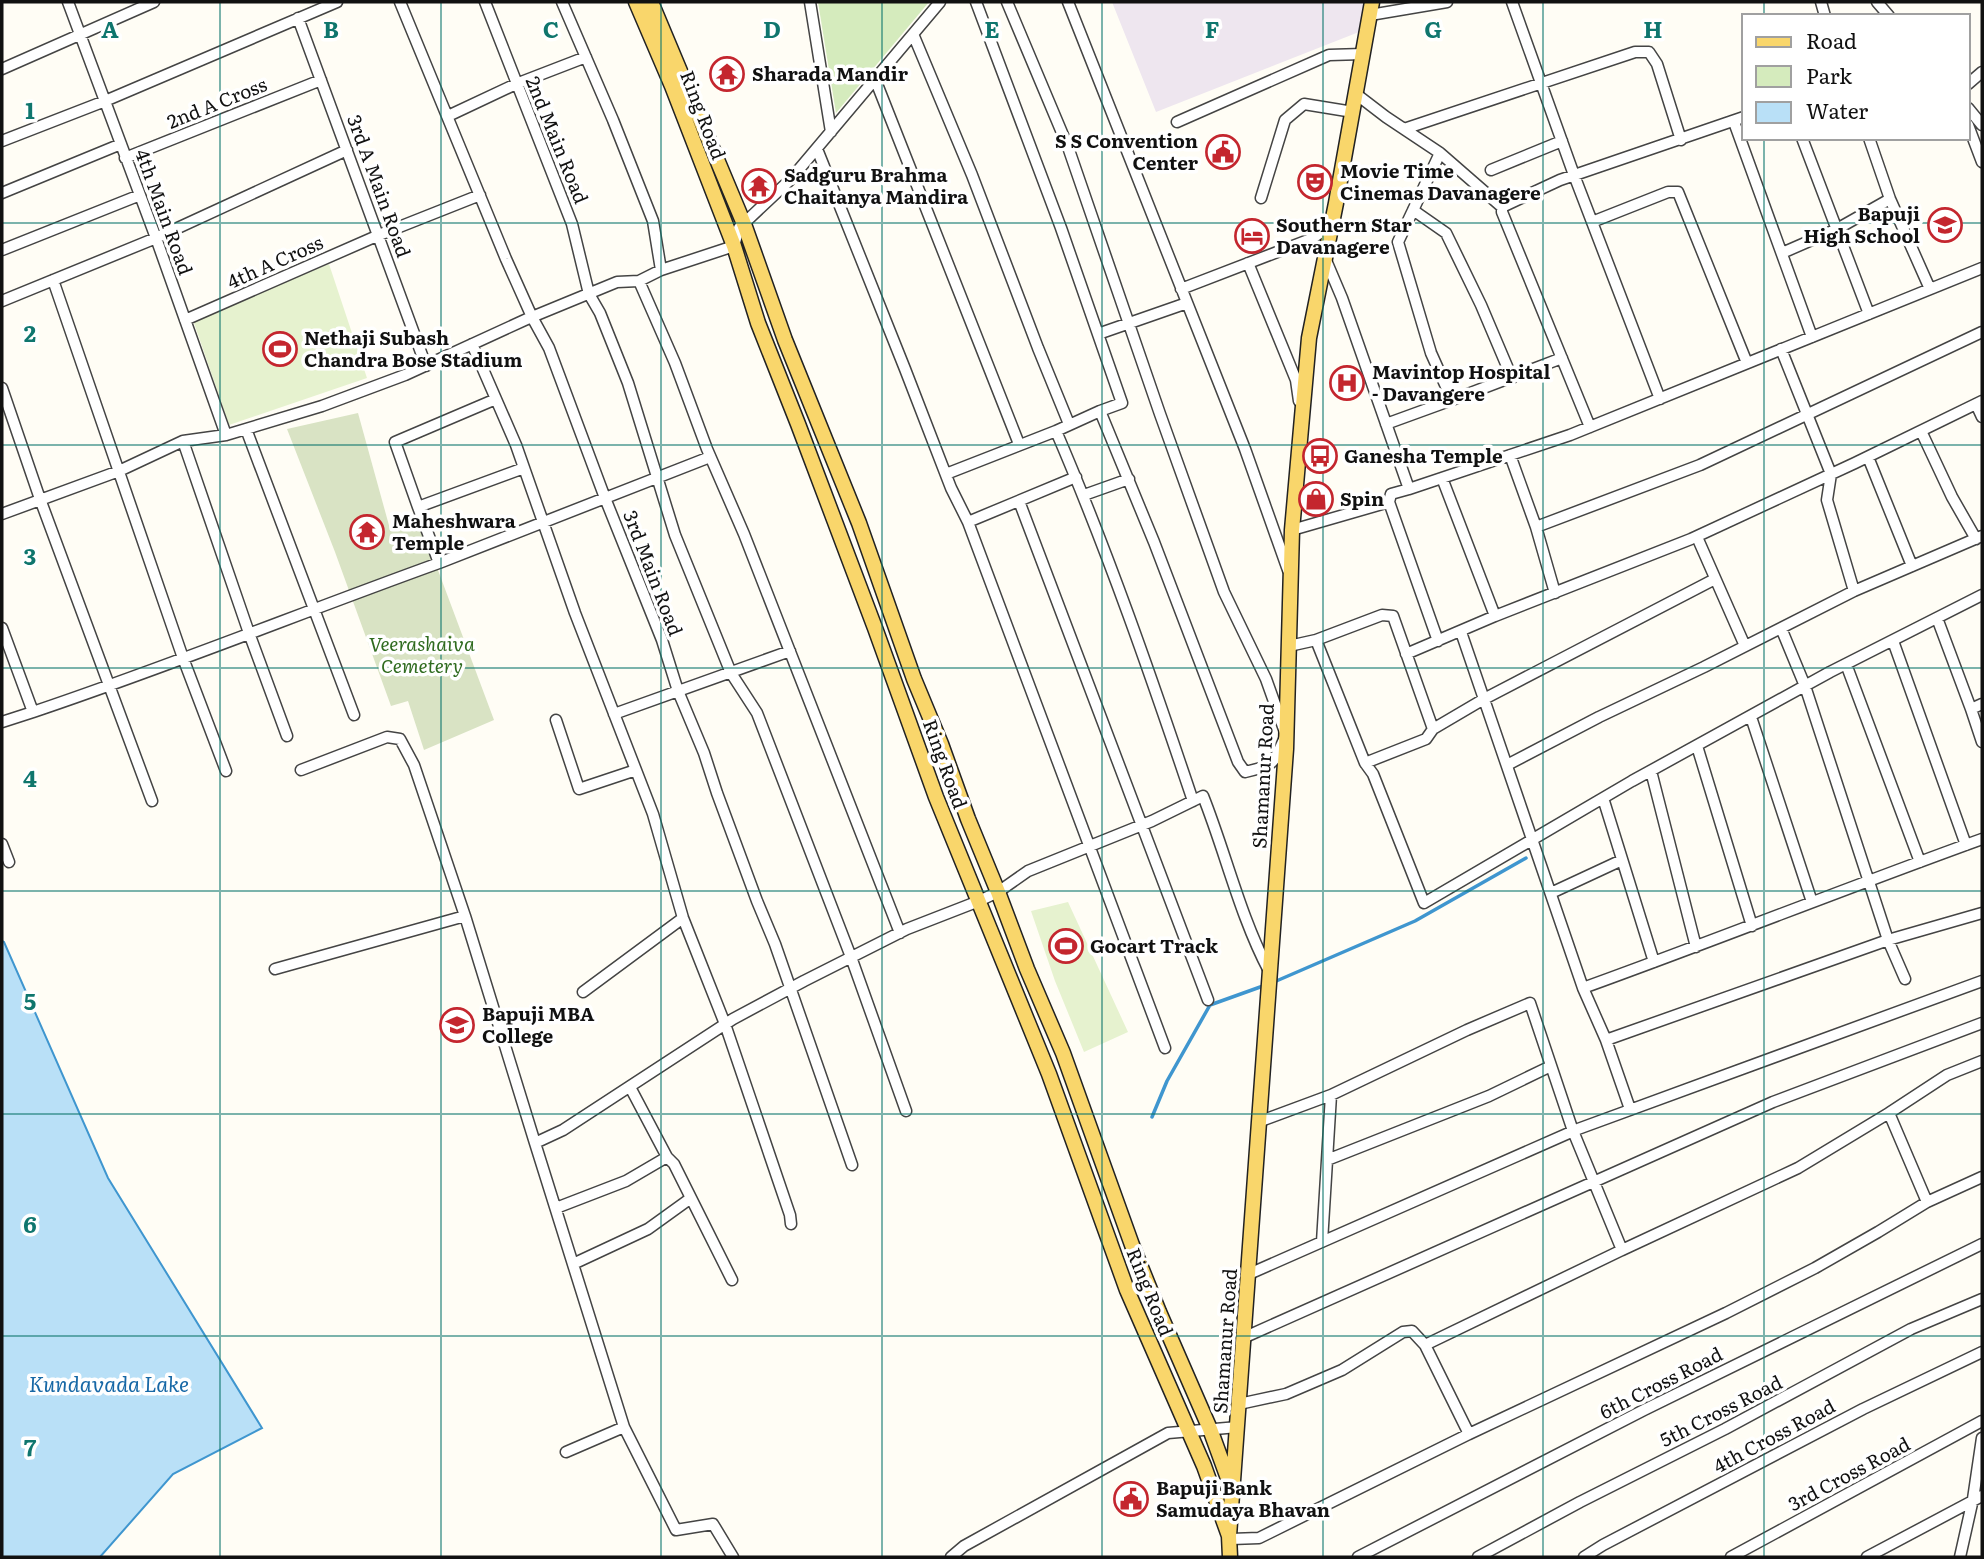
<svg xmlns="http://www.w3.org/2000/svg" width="1984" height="1559" font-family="Literata,serif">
<rect width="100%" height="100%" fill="#fffdf5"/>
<path fill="#eee6ef" d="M1112,2H1364L1359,32L1156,112Z"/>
<path fill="#d5ebbd" d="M818,2H929L836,113Z"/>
<path fill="#d9e3c4" d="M358,413L390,529L420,522L494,720L424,750L408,701L391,706L335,552L287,429Z"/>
<path fill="#e6f2cf" d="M329,264L367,378L229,425L193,320Z
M1068,902L1128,1032L1084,1052L1055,981L1031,911Z"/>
<path fill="#b9e0f7" stroke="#3f96cf" stroke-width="2" d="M2,941L4,942L108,1178L262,1428L173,1474L100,1557H2Z"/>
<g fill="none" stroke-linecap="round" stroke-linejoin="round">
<path stroke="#3f96cf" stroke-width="3.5" d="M1274,982L1415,921L1526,858
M1152,1117L1167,1081L1210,1005L1263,986"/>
<g stroke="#444" stroke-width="13">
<path id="minor" d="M68,2L156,238L226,435
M400,2L506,259L532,317L549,348L605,498L662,640L678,691L704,753L717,793L757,901L775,944L852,1165
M485,2L572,224L589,294L600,313L628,383L675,535L731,673L757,713L851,957L906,1111
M562,2L613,120L653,221L661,270
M810,2L831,132
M1007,2L1068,147L1160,414L1224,592L1266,679L1286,735C1273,763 1277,765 1245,772L1238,762L1154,542L1100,411
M1068,2L1245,449L1288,570
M1512,2L1574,175L1660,399
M1821,2L1825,16
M1877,2L1889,16
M1370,15L1447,2
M298,18L426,366
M913,34L972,175L1038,348L1069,424
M2,69L154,2
M875,79L1019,444
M1968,84L1982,72
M1356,94L1386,117L1440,153L1502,207L1560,180L1744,117
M1968,108L1982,125
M448,116L516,84L586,57
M1177,122L1329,55L1363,54
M1734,122L1812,337
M1968,125L1982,162
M1404,129L1635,52H1649L1657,64L1681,140
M1802,138L1869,314
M1869,138L1890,199L1930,289
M2,141L105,101L337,2
M817,149L905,369L951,488L968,522L1165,1048
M1440,153L1398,242L1431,353L1452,400L1562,358
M125,158L321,80
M1491,170L1562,141
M2,193L121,144
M1261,198L1285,120L1304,104L1353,112
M1502,207V212L1590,427
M1413,210L1446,233L1481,305L1512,378
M1592,222L1668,192H1678L1747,363
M2,250L140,195
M1782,253L1837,229L1890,199
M1325,258L1342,298L1409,489L1570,435L1982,268
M1248,263L1296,380L1299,401
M53,280L183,658L226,771
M639,281L675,363L707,449L744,534L900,933
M1181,289L1311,239L1332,225
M2,301L156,238L347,150
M185,320L379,235L480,195
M1098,334L1187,303
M472,344L516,445L575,613L653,814L683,918L725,1024L790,1215L791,1224
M1781,349L1831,474L1827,500L1854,591
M2,388L40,499L152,801
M496,399L395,442L418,507L524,468
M1976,404L1982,417
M1386,424L1452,400
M246,429L354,715
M1056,431C1108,552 1151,676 1193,801
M1921,431L1952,497L1976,539
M183,441L249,633L287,736
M1510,455L1536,527L1700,465L1982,332
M1868,457L1912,566
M946,474L1056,431L1100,411L1122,403L1061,228L976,2
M1409,489L1391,494L1389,502L1438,641
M1084,495L1129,479
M1019,501L1208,1000
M418,507L439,563L710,457
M2,514L119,471L183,441L226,435L322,406L405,375L527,319L617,282L639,281L661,270L734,246L739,228L790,180L940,2
M968,522L1076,477
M1536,527L1555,593
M1292,530L1389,502
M1697,537L1745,646
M1495,616L1691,539L1855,463L1982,401
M1937,618L1971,709L1982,704
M2,628L33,712L2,722
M1781,628L1805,686L1888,940L1905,979
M1461,632L1583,988L1606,1040L1630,1109
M1316,640L1365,763L1426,739L1433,729
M1893,641L1966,845
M1289,646L1316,640L1382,615L1393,616L1433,729L1484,699L1715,579
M1406,654L1495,616L1442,478
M1846,664L1920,862
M1971,709L1982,742
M33,712C170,666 303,612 439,563
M614,714L790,651
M1751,717L1812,902
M556,720L579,789L636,770
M1697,746L1752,926
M1365,763L1373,774L1424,903L1632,781L1830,672L1982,595
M1507,765L1599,717L1704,667L1854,591L1982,536
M301,770L387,737L400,739L414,765L465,916L535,1143
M1651,771L1696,947
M1603,798L1654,962
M2,844L9,862
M1551,893L1622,860
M275,969L465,916
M1583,988C1716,940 1849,887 1982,839
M583,992L683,918
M1606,1040L1888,940L1982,913
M630,1087L667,1157L674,1164L732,1280
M1258,1122L1331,1095L1467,1030L1530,1003L1573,1131L1622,1250L1425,1345L1469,1434L1726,1313L1815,1268L1878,1232L1927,1202L1982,1177
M1327,1160L1489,1096L1551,1066
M1927,1202L1889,1113L1947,1075L1982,1061
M556,1208L626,1181L667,1157
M1322,1242L1331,1095
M1622,1250L1798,1168L1889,1113
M573,1264L648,1229L691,1198
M1249,1274L1578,1129L1982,981
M1243,1338L1773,1102L1982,1023
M1239,1404L1286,1394L1342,1370L1403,1332L1412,1331L1425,1345
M624,1427L676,1530L713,1524L733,1557
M566,1452L624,1427L535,1143L563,1130L733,1019L804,981L907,929L979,901L998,892L1028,871L1152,821L1203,796C1226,854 1240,916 1269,971
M1231,1539L1259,1538L1469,1434
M951,1557L964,1546L1168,1433L1238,1427
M1358,1557L1644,1410L1982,1244
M1478,1557L1580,1502L1725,1429L1911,1329L1982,1299
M1584,1557L1603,1545L1863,1409L1982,1352
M1731,1557L1982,1421
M1867,1557L1982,1496
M1960,1557L1973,1499L1982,1438"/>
</g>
<g stroke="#222" stroke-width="17">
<path id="major" d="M636,2L672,86L734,246L758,323L798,424L875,628L936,797L1049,1074L1127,1290L1204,1466L1229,1536
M651,2L744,224L785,340L859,523L914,679L941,744L968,819L998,892L1027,969L1063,1053L1132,1245L1159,1312L1210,1429L1233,1492
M1230,1557L1229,1536L1286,749L1292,530L1309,338L1336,203L1372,2"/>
</g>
<use href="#minor" stroke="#fff" stroke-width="10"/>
<use href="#major" stroke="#f9d66b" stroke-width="14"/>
</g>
<path fill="none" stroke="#0f766e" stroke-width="2" stroke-opacity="0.55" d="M220,2V1557M441,2V1557M661,2V1557M882,2V1557M1102,2V1557M1323,2V1557M1543,2V1557M1764,2V16M1764,138V1557M2,223H1982M2,445H1982M2,668H1982M2,891H1982M2,1114H1982M2,1336H1982"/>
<defs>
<g id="temple-ring" transform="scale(1.75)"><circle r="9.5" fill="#fff" stroke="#c4262e" stroke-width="1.5"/><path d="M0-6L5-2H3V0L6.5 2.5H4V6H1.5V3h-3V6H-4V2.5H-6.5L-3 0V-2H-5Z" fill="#c4262e"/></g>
<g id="civic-ring" transform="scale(1.75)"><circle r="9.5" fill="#fff" stroke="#c4262e" stroke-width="1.5"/><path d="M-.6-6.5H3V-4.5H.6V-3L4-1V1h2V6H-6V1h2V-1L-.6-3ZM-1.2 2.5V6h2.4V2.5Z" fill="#c4262e"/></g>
<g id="theatre-ring" transform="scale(1.75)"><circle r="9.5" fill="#fff" stroke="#c4262e" stroke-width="1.5"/><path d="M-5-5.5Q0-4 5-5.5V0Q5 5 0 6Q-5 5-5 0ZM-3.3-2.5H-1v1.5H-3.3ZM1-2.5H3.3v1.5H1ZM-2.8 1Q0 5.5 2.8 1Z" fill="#c4262e"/></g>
<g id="school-ring" transform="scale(1.75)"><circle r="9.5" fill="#fff" stroke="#c4262e" stroke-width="1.5"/><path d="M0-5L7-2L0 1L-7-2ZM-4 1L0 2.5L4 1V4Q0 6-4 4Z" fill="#c4262e"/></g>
<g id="hotel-ring" transform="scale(1.75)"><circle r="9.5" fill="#fff" stroke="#c4262e" stroke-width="1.5"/><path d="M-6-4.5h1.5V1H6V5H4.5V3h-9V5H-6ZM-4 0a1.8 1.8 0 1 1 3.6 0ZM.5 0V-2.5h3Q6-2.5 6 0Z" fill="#c4262e"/></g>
<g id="stadium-ring" transform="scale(1.75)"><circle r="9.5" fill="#fff" stroke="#c4262e" stroke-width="1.5"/><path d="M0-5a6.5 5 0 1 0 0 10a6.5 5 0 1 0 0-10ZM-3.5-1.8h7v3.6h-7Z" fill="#c4262e"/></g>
<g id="hospital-ring" transform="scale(1.75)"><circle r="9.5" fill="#fff" stroke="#c4262e" stroke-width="1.5"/><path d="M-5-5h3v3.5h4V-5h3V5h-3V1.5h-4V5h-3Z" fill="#c4262e"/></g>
<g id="bus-ring" transform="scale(1.75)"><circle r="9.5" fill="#fff" stroke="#c4262e" stroke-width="1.5"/><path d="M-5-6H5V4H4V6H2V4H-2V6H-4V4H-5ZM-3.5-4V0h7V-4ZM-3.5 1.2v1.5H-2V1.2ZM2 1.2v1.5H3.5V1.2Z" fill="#c4262e"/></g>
<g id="shop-ring" transform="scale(1.75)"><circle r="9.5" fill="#fff" stroke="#c4262e" stroke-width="1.5"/><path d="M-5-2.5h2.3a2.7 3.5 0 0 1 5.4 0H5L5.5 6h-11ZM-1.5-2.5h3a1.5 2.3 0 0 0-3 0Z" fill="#c4262e"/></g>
<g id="university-ring" transform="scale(1.75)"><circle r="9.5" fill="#fff" stroke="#c4262e" stroke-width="1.5"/><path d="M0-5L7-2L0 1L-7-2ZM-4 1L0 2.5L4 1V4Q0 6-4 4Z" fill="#c4262e"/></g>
</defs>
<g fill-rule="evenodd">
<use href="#temple-ring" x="727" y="74"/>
<use href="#civic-ring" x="1223" y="152"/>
<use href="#theatre-ring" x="1315" y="182"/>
<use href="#temple-ring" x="759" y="186"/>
<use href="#school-ring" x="1945" y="225"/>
<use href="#hotel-ring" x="1252" y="236"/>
<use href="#stadium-ring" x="280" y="349"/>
<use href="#hospital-ring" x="1347" y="383"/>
<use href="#bus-ring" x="1320" y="456"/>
<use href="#shop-ring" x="1316" y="499"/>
<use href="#temple-ring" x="367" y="532"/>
<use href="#stadium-ring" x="1066" y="946"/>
<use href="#university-ring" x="457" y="1025"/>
<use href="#civic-ring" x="1131" y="1499"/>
</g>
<g text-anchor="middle" stroke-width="7" stroke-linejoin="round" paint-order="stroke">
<g font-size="19" font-weight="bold" fill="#111" stroke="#fff" text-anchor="start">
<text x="752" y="81">Sharada Mandir</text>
<text x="1198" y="148" text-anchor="end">S S Convention<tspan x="1198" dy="22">Center</tspan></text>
<text x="1340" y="178">Movie Time<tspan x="1340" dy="22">Cinemas Davanagere</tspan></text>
<text x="784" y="182">Sadguru Brahma<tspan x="784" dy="22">Chaitanya Mandira</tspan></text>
<text x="1920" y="221" text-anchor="end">Bapuji<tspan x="1920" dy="22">High School</tspan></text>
<text x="1276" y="232">Southern Star<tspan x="1276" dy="22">Davanagere</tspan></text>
<text x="304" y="345">Nethaji Subash<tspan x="304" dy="22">Chandra Bose Stadium</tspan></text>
<text x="1372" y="379">Mavintop Hospital<tspan x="1372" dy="22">- Davangere</tspan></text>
<text x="1344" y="463">Ganesha Temple</text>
<text x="1340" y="506">Spin</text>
<text x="392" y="528">Maheshwara<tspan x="392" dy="22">Temple</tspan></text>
<text x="1090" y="953">Gocart Track</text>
<text x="482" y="1021">Bapuji MBA<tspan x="482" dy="22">College</tspan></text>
<text x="1156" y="1495">Bapuji Bank<tspan x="1156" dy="22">Samudaya Bhavan</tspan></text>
</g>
<g font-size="19" fill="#111" stroke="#fff">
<text transform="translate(217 103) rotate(-22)" y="7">2nd A Cross</text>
<text transform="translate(703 115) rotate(69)" y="7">Ring Road</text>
<text transform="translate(557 140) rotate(68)" y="7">2nd Main Road</text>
<text transform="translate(379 186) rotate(70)" y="7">3rd A Main Road</text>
<text transform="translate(164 212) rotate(70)" y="7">4th Main Road</text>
<text transform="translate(275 262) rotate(-24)" y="7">4th A Cross</text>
<text transform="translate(653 573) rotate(69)" y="7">3rd Main Road</text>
<text transform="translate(945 764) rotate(70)" y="7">Ring Road</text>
<text transform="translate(1263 776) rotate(-87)" y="7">Shamanur Road</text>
<text transform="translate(1150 1292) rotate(68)" y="7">Ring Road</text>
<text transform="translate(1225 1341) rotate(-86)" y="7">Shamanur Road</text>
<text transform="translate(1661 1383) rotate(-27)" y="7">6th Cross Road</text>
<text transform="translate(1721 1411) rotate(-27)" y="7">5th Cross Road</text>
<text transform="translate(1774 1436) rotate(-28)" y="7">4th Cross Road</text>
<text transform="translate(1849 1474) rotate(-28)" y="7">3rd Cross Road</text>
</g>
<g font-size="19" font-style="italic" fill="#2f6b1f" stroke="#fff">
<text x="422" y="651">Veerashaiva<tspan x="422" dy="22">Cemetery</tspan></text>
</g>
<g font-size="21" font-style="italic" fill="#1768a6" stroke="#fff">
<text x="109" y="1392">Kundavada Lake</text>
</g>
</g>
<g font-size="23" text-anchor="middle" font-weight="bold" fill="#0f766e" stroke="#fff" stroke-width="7" stroke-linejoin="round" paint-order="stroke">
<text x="110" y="38">A</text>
<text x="331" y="38">B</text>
<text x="551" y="38">C</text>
<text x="772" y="38">D</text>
<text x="992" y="38">E</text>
<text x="1212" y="38">F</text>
<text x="1433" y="38">G</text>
<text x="1653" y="38">H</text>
<text x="30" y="119">1</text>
<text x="30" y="342">2</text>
<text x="30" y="565">3</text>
<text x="30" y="787">4</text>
<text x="30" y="1010">5</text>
<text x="30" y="1233">6</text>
<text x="30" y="1456">7</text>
</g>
<rect width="1984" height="1559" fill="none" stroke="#111111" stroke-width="7"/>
<rect x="1742" y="14" width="228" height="126" fill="#ffffff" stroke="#a0a0a0" stroke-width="2"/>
<rect x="1756" y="37" width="35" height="10" fill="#f9d66b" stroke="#a0a0a0" stroke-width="2"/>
<text x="1806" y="49" font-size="21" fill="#111111">Road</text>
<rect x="1756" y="66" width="35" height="21" fill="#d5ebbd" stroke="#a0a0a0" stroke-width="2"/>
<text x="1806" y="84" font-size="21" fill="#111111">Park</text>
<rect x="1756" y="102" width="35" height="21" fill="#b9e0f7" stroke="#a0a0a0" stroke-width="2"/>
<text x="1806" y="119" font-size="21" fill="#111111">Water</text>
</svg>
